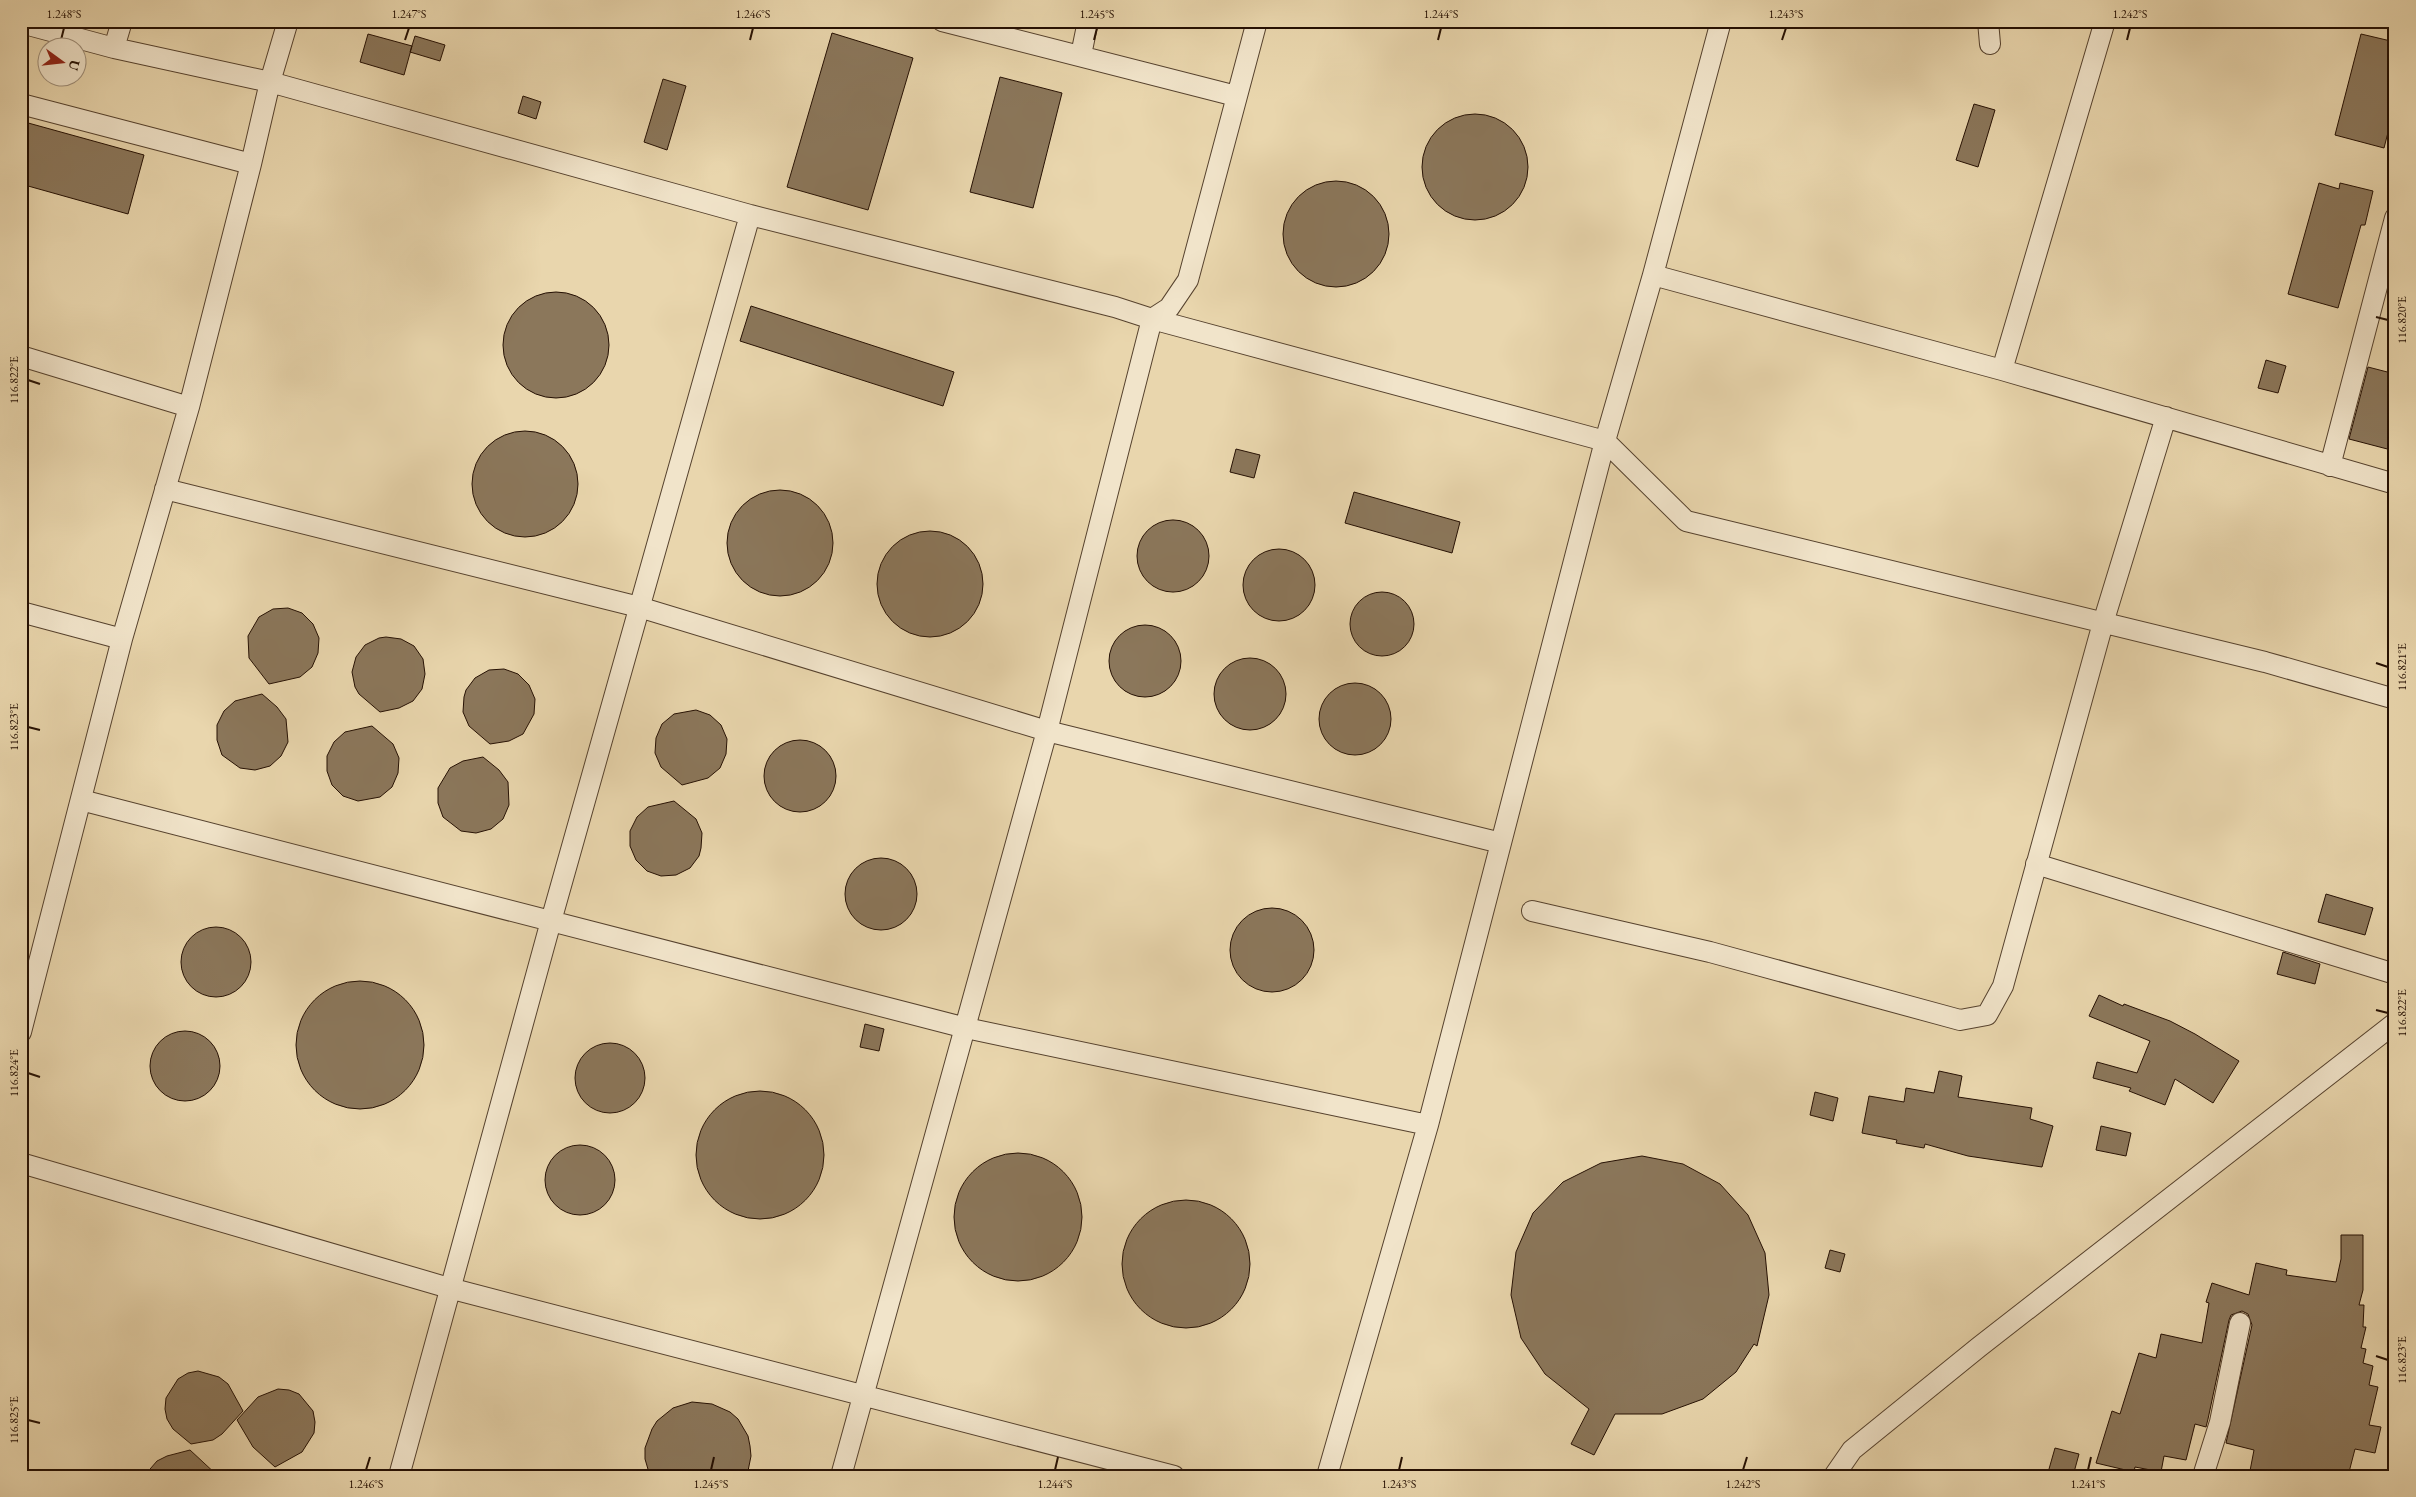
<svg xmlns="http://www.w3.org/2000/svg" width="2416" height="1497" font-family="'EB Garamond',serif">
<rect width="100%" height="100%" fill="#e9d6ad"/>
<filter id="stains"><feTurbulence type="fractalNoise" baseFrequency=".004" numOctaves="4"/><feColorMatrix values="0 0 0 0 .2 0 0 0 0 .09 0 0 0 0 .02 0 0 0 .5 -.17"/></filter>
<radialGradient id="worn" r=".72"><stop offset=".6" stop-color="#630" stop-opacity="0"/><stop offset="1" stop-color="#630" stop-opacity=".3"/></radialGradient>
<path fill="#8b775b" stroke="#251003" d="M832,33L913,58L868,210L787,187Z
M368,34L412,46L404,75L360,62Z
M2361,34L2395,42V105L2384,148L2335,135Z
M415,36L445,45L440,61L410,52Z
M1000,77L1062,93L1033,208L970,192Z
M663,79L686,86L667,150L644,142Z
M523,96L541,102L536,119L518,113Z
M1974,104L1995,110L1978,167L1956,160Z
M1422 167a53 53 0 1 1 106 0a53 53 0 1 1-106 0Z
M21,121L144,155L128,214L21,184Z
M1283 234a53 53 0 1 1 106 0a53 53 0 1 1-106 0Z
M2319,183L2339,189L2340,183L2373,191L2365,225H2361L2338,308L2288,294Z
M503 345a53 53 0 1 1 106 0a53 53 0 1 1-106 0Z
M751,306L954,372L943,406L740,341Z
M2266,360L2286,366L2278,393L2258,388Z
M2368,367L2395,374V451L2349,439Z
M472 484a53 53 0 1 1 106 0a53 53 0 1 1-106 0Z
M1236,449L1260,455L1254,478L1230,472Z
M727 543a53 53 0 1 1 106 0a53 53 0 1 1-106 0Z
M1354,492L1460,522L1452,553L1345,523Z
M1137 556a36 36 0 1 1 72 0a36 36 0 1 1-72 0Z
M877 584a53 53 0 1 1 106 0a53 53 0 1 1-106 0Z
M1243 585a36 36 0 1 1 72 0a36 36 0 1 1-72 0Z
M1350 624a32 32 0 1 1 64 0a32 32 0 1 1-64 0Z
M288,608L302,613L313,624L319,638L318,653L312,667L300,677L269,684L249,658L248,636L259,617L273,609Z
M1109 661a36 36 0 1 1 72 0a36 36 0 1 1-72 0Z
M386,637L401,639L414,646L423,659L425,674L422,689L413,701L399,708L380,712L359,694L355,687L352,672L356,657L365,645L379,638Z
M1214 694a36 36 0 1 1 72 0a36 36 0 1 1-72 0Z
M504,669L518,674L529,685L535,699L534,714L523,734L509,741L490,744L469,726L463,712L464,697L466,690L475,678L489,670Z
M1319 719a36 36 0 1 1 72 0a36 36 0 1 1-72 0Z
M262,694L277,707L286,719L288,742L281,756L270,766L255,770L240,768L222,755L217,740V725L224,711L235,701Z
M696,710L710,715L721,725L727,739L726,754L720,768L708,778L682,785L661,767L655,753L656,738L662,724L674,714Z
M372,726L393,744L399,758L398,773L392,787L380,797L358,801L343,796L332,785L327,771V756L334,742L345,732Z
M764 776a36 36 0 1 1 72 0a36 36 0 1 1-72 0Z
M483,757L499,770L508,782L509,805L503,819L491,829L476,833L461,831L443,817L438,803V788L450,768L463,761Z
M674,801L696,819L702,833L701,848L699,856L690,868L676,875L661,876L647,871L636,860L630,846V831L637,817L648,807Z
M845 894a36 36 0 1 1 72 0a36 36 0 1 1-72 0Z
M2326,894L2373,908L2365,935L2318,922Z
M1230 950a42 42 0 1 1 84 0a42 42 0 1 1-84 0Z
M181 962a35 35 0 1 1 70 0a35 35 0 1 1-70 0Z
M2283,952L2320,964L2315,984L2277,974Z
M296 1045a64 64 0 1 1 128 0a64 64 0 1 1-128 0Z
M2099,995L2123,1006L2124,1004L2170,1021L2195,1034L2239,1061L2213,1103L2175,1079L2165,1105L2129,1091L2131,1088L2093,1078L2097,1062L2137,1073L2150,1041L2089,1016Z
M865,1024L884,1029L879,1051L860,1047Z
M150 1066a35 35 0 1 1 70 0a35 35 0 1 1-70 0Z
M575 1078a35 35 0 1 1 70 0a35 35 0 1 1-70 0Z
M1939,1071L1962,1076L1958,1097L2032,1108L2030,1119L2053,1126L2042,1167L1968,1156L1925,1144L1924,1148L1896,1143L1897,1140L1862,1133L1869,1096L1904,1102L1906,1088L1934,1093Z
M696 1155a64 64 0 1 1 128 0a64 64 0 1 1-128 0Z
M1815,1092L1838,1098L1833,1121L1810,1115Z
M2101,1126L2131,1133L2126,1156L2096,1150Z
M545 1180a35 35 0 1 1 70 0a35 35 0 1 1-70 0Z
M954 1217a64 64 0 1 1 128 0a64 64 0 1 1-128 0Z
M1642,1156L1683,1164L1720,1184L1748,1215L1765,1253L1769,1295L1757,1346L1754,1344L1736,1372L1703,1399L1662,1414H1615L1594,1455L1571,1444L1589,1409L1545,1374L1521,1338L1511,1295L1516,1252L1533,1213L1563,1182L1601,1163Z
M1122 1264a64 64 0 1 1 128 0a64 64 0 1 1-128 0Z
M2341,1235H2363V1290L2359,1305H2364L2363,1327H2366L2361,1348L2366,1349L2363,1363L2373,1366L2369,1385L2378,1387L2369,1425L2381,1427L2375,1453L2355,1449L2348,1476H2249L2254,1450L2226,1443L2252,1325L2248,1314L2242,1311L2231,1315L2229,1320L2208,1419L2206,1427L2195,1424L2186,1460L2164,1456L2161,1472L2135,1467L2134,1472L2096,1463L2112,1411L2120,1414L2139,1353L2156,1358L2161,1334L2202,1343L2209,1303L2206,1302L2212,1283L2249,1295L2256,1263L2287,1270L2286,1275L2336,1282L2341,1259Z
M1830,1250L1845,1254L1840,1272L1825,1268Z
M198,1371L219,1377L228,1384L243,1411L222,1434L213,1440L191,1444L173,1429L167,1419L165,1409L166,1398L178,1379L188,1373Z
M278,1389L289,1390L299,1394L313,1411L315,1422L314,1433L302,1452L275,1467L253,1447L237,1420L258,1397Z
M692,1402L712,1404L730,1412L738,1419L748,1436L750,1446L751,1456L747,1476H650L645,1459V1448L652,1429L657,1421L673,1408Z
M2055,1448L2079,1454L2073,1476H2047Z
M190,1450L218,1476H144L157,1461L167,1456Z"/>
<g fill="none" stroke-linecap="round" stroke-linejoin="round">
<g stroke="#56422e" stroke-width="22">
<path id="minor" d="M288,21L270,82L750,215L1115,307L1152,319L1605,441L1686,521L2265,662L2395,699
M942,21L1236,96
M1988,21L1990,44
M21,23L114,48L270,82L251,164L189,407L122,639L21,1032
M114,48L122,21
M1081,55L1088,21
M21,104L251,164
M1653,275L2002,370L2395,484
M21,356L189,407
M2002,370L2105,21
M2330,466L2395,218
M165,489L639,607L1047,731L1501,843
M21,612L122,639
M81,800L966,1028L1428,1125
M2036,864L2395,974
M1532,911L1710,952L1960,1020L1987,1015L2003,986L2103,623L2166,417
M21,1163L449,1288L1174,1476
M399,1476L551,921L750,215
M841,1476L1047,731L1152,319L1169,308L1188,280L1257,21
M1327,1476L1428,1125L1605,441L1653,275L1721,21
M1834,1476L1852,1450L1979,1347L2395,1023
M2203,1476L2220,1422L2240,1323"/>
</g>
<use href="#minor" stroke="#f1e4ca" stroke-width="20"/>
</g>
<path fill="none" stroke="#251003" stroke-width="2" d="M61,40L64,28M405,40L409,28M750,40L753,28M1094,40L1097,28M1438,40L1441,28M1782,40L1786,28M2127,40L2130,28M2376,317L2388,320M28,380L40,384M2376,663L2388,667M28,727L40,730M2376,1010L2388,1013M28,1073L40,1077M2376,1356L2388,1360M28,1420L40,1423M366,1470L370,1457M711,1470L714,1457M1055,1470L1058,1457M1399,1470L1402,1457M1743,1470L1747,1457M2088,1470L2091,1457"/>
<rect width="2416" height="1497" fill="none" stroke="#e9d6ad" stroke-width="55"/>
<g transform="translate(62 62) rotate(105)"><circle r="24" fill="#f1e4ca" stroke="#9f8f7a"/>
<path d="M0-4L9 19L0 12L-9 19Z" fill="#8f2418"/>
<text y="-8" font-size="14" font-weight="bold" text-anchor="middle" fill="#251003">U</text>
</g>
<rect x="28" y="28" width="2360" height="1442" fill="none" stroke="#251003" stroke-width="2"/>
<g font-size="12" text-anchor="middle" fill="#251003">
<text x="64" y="18">1.248°S</text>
<text x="409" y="18">1.247°S</text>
<text x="753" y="18">1.246°S</text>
<text x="1097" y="18">1.245°S</text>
<text x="1441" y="18">1.244°S</text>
<text x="1786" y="18">1.243°S</text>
<text x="2130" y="18">1.242°S</text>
<text transform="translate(2402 320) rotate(-90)" y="4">116.820°E</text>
<text transform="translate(14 380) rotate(-90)" y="4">116.822°E</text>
<text transform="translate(2402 667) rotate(-90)" y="4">116.821°E</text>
<text transform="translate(14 727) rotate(-90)" y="4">116.823°E</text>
<text transform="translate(2402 1013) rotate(-90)" y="4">116.822°E</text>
<text transform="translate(14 1073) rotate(-90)" y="4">116.824°E</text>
<text transform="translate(2402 1360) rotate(-90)" y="4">116.823°E</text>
<text transform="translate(14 1420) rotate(-90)" y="4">116.825°E</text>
<text x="366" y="1488">1.246°S</text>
<text x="711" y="1488">1.245°S</text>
<text x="1055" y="1488">1.244°S</text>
<text x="1399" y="1488">1.243°S</text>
<text x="1743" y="1488">1.242°S</text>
<text x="2088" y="1488">1.241°S</text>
</g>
<rect width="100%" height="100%" filter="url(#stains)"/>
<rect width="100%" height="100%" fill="url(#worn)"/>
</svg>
